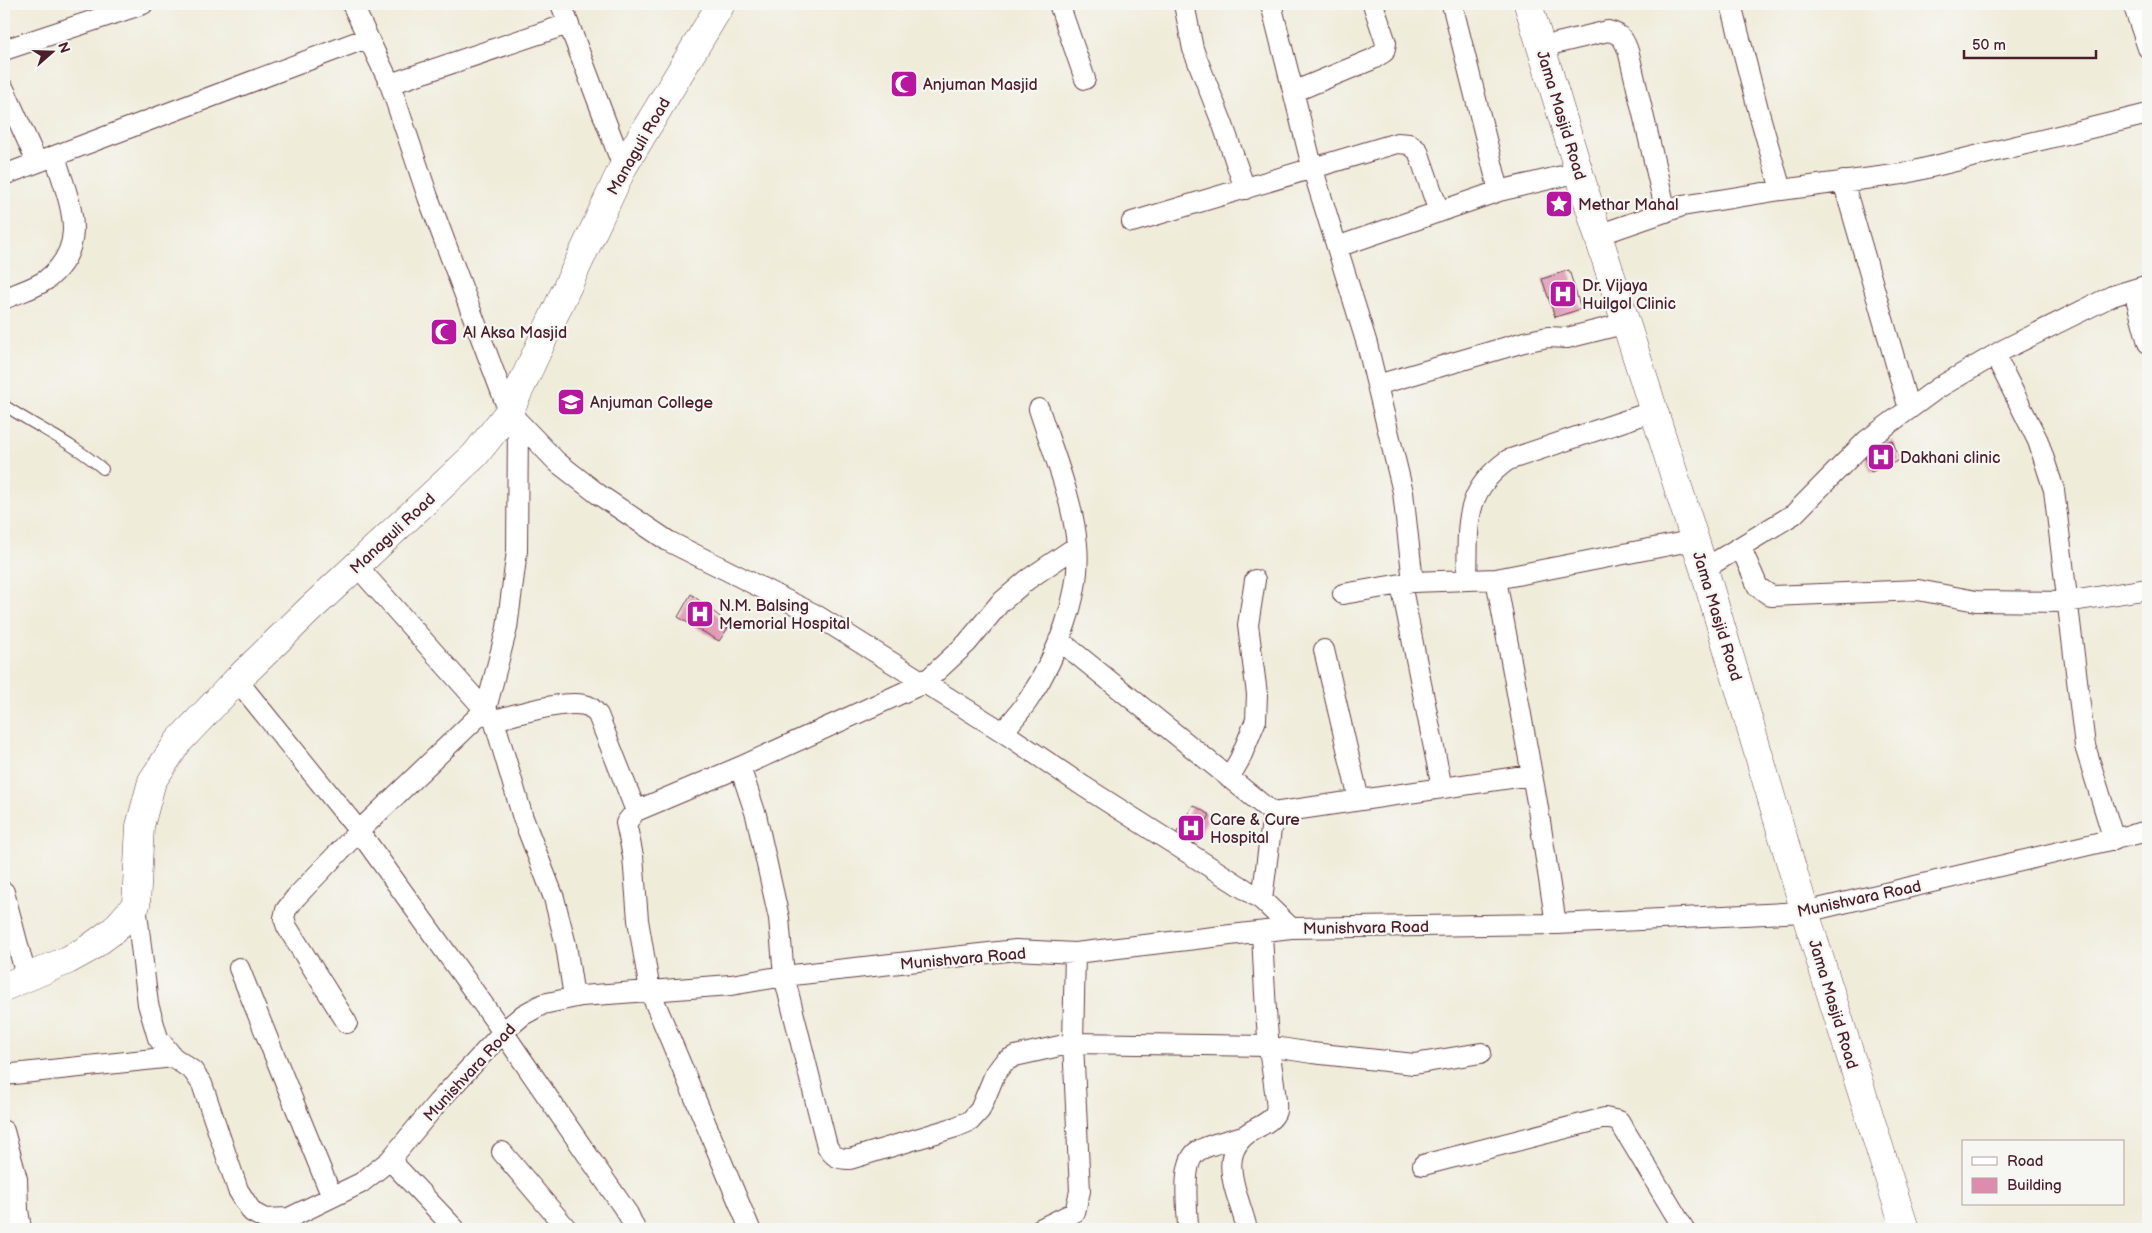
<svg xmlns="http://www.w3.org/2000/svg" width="2152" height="1233" font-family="'Balsamiq Sans',sans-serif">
<rect width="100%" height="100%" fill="#f6f6f2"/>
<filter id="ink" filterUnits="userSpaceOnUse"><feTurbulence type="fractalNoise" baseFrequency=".02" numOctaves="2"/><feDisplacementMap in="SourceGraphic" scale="10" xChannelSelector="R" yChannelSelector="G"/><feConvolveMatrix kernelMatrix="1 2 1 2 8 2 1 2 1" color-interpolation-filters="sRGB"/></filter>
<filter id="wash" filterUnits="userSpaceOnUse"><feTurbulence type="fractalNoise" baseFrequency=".0096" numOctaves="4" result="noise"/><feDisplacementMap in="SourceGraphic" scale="20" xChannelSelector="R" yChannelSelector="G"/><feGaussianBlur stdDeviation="1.12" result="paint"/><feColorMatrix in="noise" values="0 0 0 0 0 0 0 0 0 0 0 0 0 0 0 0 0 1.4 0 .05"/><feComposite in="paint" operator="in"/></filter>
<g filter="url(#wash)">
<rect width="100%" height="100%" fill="#f0ecda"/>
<g id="blocks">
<path fill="#dd8cac" d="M1569,270L1581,309L1555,317L1542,279Z
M1892,440L1900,460L1871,472L1863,451Z
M691,594L730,625L719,641L678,617Z
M1193,805L1210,815L1194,844L1176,834Z"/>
</g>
</g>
<g filter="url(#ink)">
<use href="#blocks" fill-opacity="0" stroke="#633e45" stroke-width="1"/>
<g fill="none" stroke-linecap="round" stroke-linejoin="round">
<g stroke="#633e45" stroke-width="12">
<path id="lane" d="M4,405C36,427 73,443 103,469"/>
</g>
<g stroke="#633e45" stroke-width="22">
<path id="street" d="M352,4L390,84L428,197L509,412L557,462L598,494L668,541L816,615L1003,732L1083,786L1262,900L1291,928
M561,4L623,167
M1059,4L1085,79
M1184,4L1193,49L1223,125L1245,189
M1271,4L1313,170L1367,344L1403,492L1413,582
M1452,4L1499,191
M1731,4L1759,113L1781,190
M2133,4L2148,48
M1541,47L1608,31C1622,34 1625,41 1629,54L1666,212
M4,50L143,4
M390,84L568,24
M4,89L37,162
M1293,92L1373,59L1384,52L1386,43L1373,4
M4,175L367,38
M1843,181L1909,409
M1132,222L1397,143L1409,144L1418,151L1439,212
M1598,235L1682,206L1781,190L1902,174L2148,114
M1337,247L1499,191L1579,172
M2134,291L2148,343
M4,299C17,293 35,288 46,280C92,244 68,201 55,156
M1995,355L2038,441L2054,490L2085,746L2114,840
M1377,385L1524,342L1548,337L1567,338L1627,323
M1741,548L1758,587L1771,596L1918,590L1976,601L2066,602L2148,589
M357,566L494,720L523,818L554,898L566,945L574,997
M1704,569L1794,514L1867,440L1938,388L2005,349L2112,296L2148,285
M1467,579C1469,527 1461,493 1508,460L1654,411
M1496,579L1537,802L1556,924
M1401,584L1442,788
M1343,594L1413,582L1496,579L1695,540
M1059,640L1273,813
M1324,650L1359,800
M237,680L359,831L503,1032L628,1214L635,1229
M494,720C515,715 571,697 590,707C593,709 596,713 598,715L636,811
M1003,732C1012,721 1021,711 1029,699C1056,658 1082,595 1077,545C1073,499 1053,453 1039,409
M740,767L756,815L779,918L784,976L827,1146C833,1157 838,1159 850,1159L956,1127L970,1121L980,1110L995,1074L1004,1062L1015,1056L1073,1043L1268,1046L1312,1053L1414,1064L1481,1053
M1229,778L1240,759L1256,720L1257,694L1248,625L1255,580
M4,892L26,976
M1262,900L1273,813L1531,775
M136,905L148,1004L158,1038L173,1057L193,1071L202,1084L238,1190L252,1212L265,1219L289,1218L361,1183L390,1160L438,1102L503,1032L523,1015L543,1004L581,996L731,985L784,976L1016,950L1075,953L1291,928L1556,924L1805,912L2148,831
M239,968L332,1197
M347,1023L287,927L284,918L286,910L296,897L359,831L486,709L507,628L517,551L518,422
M4,1075L173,1057
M4,1131L17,1179L18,1210L21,1229
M502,1152L567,1229
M390,1160L455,1229
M1423,1165L1605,1118L1619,1121L1684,1229
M750,1229L650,991L638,920L633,856L626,823L636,811L740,767L924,683L967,643L1000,603L1027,580L1077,546
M1040,1229L1075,1212L1080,1191L1073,1043L1075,953
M1188,1229C1188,1210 1180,1162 1198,1151C1209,1144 1230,1140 1243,1136
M1247,1229C1239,1195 1213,1152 1253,1130C1261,1125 1273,1121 1276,1111C1278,1105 1270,1058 1269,1047C1265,1009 1264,971 1262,933"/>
</g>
<g stroke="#633e45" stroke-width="29">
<path id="secondary" d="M1528,4L1598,235L1704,569L1805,912L1905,1229"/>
</g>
<g stroke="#633e45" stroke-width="29">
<path id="primary" d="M4,987L68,960L88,949L114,930L136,905L140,826L152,781L178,742L237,680L308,611L475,455L509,412L623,167L721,4"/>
</g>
<use href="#lane" stroke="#fff" stroke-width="10"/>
<use href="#street" stroke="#fff" stroke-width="20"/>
<use href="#secondary" stroke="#fff" stroke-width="28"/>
<use href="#primary" stroke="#fff" stroke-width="28"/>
</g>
</g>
<defs>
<g id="mosque-square" transform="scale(1.4375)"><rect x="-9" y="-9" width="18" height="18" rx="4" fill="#b5179e" stroke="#f6f6f2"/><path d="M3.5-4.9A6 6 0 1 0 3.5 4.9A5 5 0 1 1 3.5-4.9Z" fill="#fff"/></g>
<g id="sight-square" transform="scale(1.4375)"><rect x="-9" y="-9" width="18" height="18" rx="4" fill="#b5179e" stroke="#f6f6f2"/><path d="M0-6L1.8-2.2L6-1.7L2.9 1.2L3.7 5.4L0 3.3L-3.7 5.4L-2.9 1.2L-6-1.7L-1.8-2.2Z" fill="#fff"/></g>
<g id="hospital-square" transform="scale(1.4375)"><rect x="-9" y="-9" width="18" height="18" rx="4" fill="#b5179e" stroke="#f6f6f2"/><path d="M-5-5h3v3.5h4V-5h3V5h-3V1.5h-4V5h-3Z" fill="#fff"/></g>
<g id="university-square" transform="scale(1.4375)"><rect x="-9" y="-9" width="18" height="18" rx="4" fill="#b5179e" stroke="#f6f6f2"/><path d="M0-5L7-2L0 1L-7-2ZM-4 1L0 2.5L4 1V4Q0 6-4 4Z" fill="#fff"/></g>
</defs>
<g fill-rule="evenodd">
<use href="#mosque-square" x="904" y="84"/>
<use href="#sight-square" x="1559" y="204"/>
<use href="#hospital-square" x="1563" y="294"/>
<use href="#mosque-square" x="444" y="332"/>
<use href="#university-square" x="571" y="402"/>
<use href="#hospital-square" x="1881" y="457"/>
<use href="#hospital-square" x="700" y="614"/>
<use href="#hospital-square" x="1191" y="828"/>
</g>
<g text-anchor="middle" stroke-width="4.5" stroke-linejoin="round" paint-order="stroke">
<g font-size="16" fill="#4a1f2b" stroke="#f6f6f2" text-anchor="start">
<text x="923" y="90">Anjuman Masjid</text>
<text x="1578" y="210">Methar Mahal</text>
<text x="1582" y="291">Dr. Vijaya<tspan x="1582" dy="18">Huilgol Clinic</tspan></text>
<text x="463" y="338">Al Aksa Masjid</text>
<text x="590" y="408">Anjuman College</text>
<text x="1900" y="463">Dakhani clinic</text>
<text x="719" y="611">N.M. Balsing<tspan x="719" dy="18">Memorial Hospital</tspan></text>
<text x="1210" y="825">Care &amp; Cure<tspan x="1210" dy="18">Hospital</tspan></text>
</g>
<g font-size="16" fill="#4a1f2b" stroke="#f6f6f2">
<text transform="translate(1562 115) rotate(73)" y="6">Jama Masjid Road</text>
<text transform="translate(638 146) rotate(-60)" y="6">Managuli Road</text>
<text transform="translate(392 533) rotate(-43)" y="6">Managuli Road</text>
<text transform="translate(1718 616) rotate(73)" y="6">Jama Masjid Road</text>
<text transform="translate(1859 898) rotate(-12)" y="6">Munishvara Road</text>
<text transform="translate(1366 927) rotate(-1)" y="6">Munishvara Road</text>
<text transform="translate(963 958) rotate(-5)" y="6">Munishvara Road</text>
<text transform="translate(1834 1004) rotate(73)" y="6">Jama Masjid Road</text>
<text transform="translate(469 1072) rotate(-47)" y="6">Munishvara Road</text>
</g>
</g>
<rect width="2152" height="1233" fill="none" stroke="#f6f6f2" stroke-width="20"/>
<rect x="1962" y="1140" width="162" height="65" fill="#f6f6f2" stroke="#b1a0a2"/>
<rect x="1972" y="1157" width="25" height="8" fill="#ffffff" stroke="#b1a0a2"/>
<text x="2007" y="1166" font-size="15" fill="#4a1f2b">Road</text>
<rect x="1972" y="1178" width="25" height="15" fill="#dd8cac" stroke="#b1a0a2"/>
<text x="2007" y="1190" font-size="15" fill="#4a1f2b">Building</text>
<g transform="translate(52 52) rotate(70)" stroke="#f6f6f2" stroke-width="4" paint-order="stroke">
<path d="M0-4L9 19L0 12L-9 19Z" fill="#4a1f2b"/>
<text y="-8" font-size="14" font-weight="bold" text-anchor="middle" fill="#4a1f2b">N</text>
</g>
<path d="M1964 50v8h132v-8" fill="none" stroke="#4a1f2b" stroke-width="2.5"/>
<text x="1972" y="50" font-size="15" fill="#4a1f2b" stroke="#f6f6f2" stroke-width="4" paint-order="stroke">50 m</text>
</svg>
